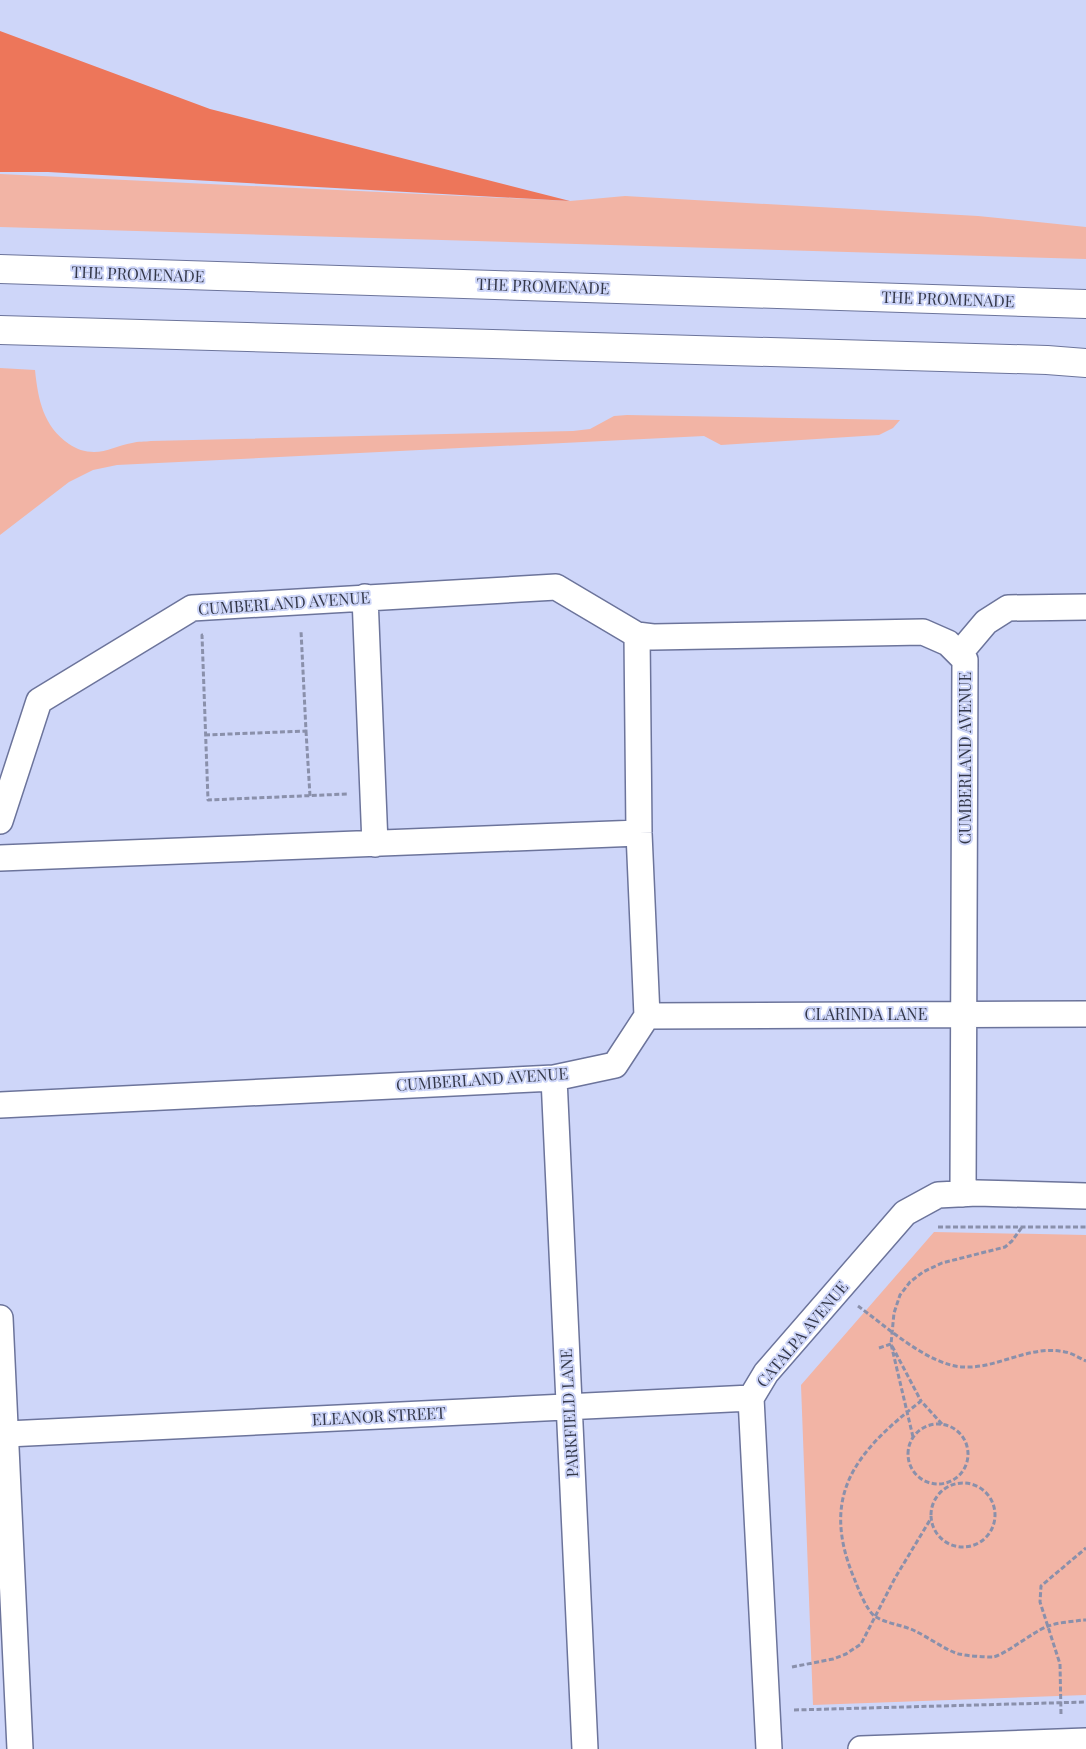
<svg xmlns="http://www.w3.org/2000/svg" width="1086" height="1749" font-family="'Playfair Display',serif">
<rect width="100%" height="100%" fill="#ced6f9"/>
<path fill="#f2b4a5" d="M0,174L570,201L625,196L978,216L1086,227V259L0,227Z
M0,368L35,370C38,399 43,426 69,444C76,449 85,452 94,452C107,452 119,445 132,443C138,441 145,442 151,441L573,431L590,429L614,416L627,415L900,420L893,428L879,435L721,445L704,436L117,465L93,470L69,482L0,535Z
M934,1232L1086,1235V1695L813,1705L801,1385Z"/>
<path fill="#ed765a" d="M0,31L210,109L570,201L48,172H0Z"/>
<g fill="none" stroke-linecap="round" stroke-linejoin="round">
<g stroke="#6c749b" stroke-width="28">
<path id="minor" d="M365,597L375,844
M959,654L986,622L1008,608L1086,607
M0,821L39,701L192,608L556,587L637,635L653,637L923,632L948,643L965,660L963,1194
M0,858L639,833
M647,1016L1086,1014
M554,1078L585,1749
M0,1105L554,1078L615,1065L647,1016L639,833L637,635
M0,1318L20,1749
M7,1434L751,1398
M769,1749L751,1398L766,1373L905,1213L938,1195L977,1193L1086,1196
M861,1749L1086,1741"/>
</g>
<g stroke="#6c749b" stroke-width="30">
<path id="secondary" d="M0,269L1086,304
M0,330L1047,360L1086,363"/>
</g>
<path stroke="#8a90ab" stroke-width="3" stroke-dasharray="5 2.5" stroke-linecap="butt" d="M203,635H202L208,800L347,794
M306,731L310,796
M205,735L306,731L301,631
M938,1227H1086
M858,1306C887,1327 928,1365 963,1367C998,1369 1030,1344 1065,1352C1072,1353 1079,1358 1086,1361
M879,1348L891,1344L921,1401
M908 1454a30 30 0 1 1 60 0a30 30 0 1 1-60 0Z
M942,1424L921,1401C857,1451 819,1494 854,1578C858,1588 867,1612 876,1617C888,1624 903,1625 915,1631C928,1637 947,1651 959,1654C968,1656 983,1657 993,1657C1003,1656 1033,1632 1046,1627C1057,1622 1071,1622 1083,1620H1086
M913,1437L891,1344L894,1313L900,1295L910,1282L923,1272L942,1263L1005,1247L1012,1241L1022,1227
M931 1515a32 32 0 1 1 64 0a32 32 0 1 1-64 0Z
M792,1667L833,1659L846,1654L861,1644L895,1578L930,1520
M794,1710L1086,1702
M1061,1714L1060,1664L1040,1602L1041,1586L1086,1548"/>
<use href="#minor" stroke="#fff" stroke-width="25"/>
<use href="#secondary" stroke="#fff" stroke-width="28"/>
</g>
<g text-anchor="middle" stroke-width="4" stroke-linejoin="round" paint-order="stroke">
<g font-size="16" fill="#333748" stroke="#ced6f9">
<text transform="translate(138 274) rotate(2)" y="6">THE PROMENADE</text>
<text transform="translate(543 286) rotate(2)" y="6">THE PROMENADE</text>
<text transform="translate(948 299) rotate(2)" y="6">THE PROMENADE</text>
<text transform="translate(284 603) rotate(-4)" y="6">CUMBERLAND AVENUE</text>
<text transform="translate(965 758) rotate(-90)" y="6">CUMBERLAND AVENUE</text>
<text x="866" y="1020">CLARINDA LANE</text>
<text transform="translate(482 1079) rotate(-4)" y="6">CUMBERLAND AVENUE</text>
<text transform="translate(802 1334) rotate(-50)" y="6">CATALPA AVENUE</text>
<text transform="translate(569 1413) rotate(-93)" y="6">PARKFIELD LANE</text>
<text transform="translate(379 1416) rotate(-3)" y="6">ELEANOR STREET</text>
</g>
</g>
</svg>
